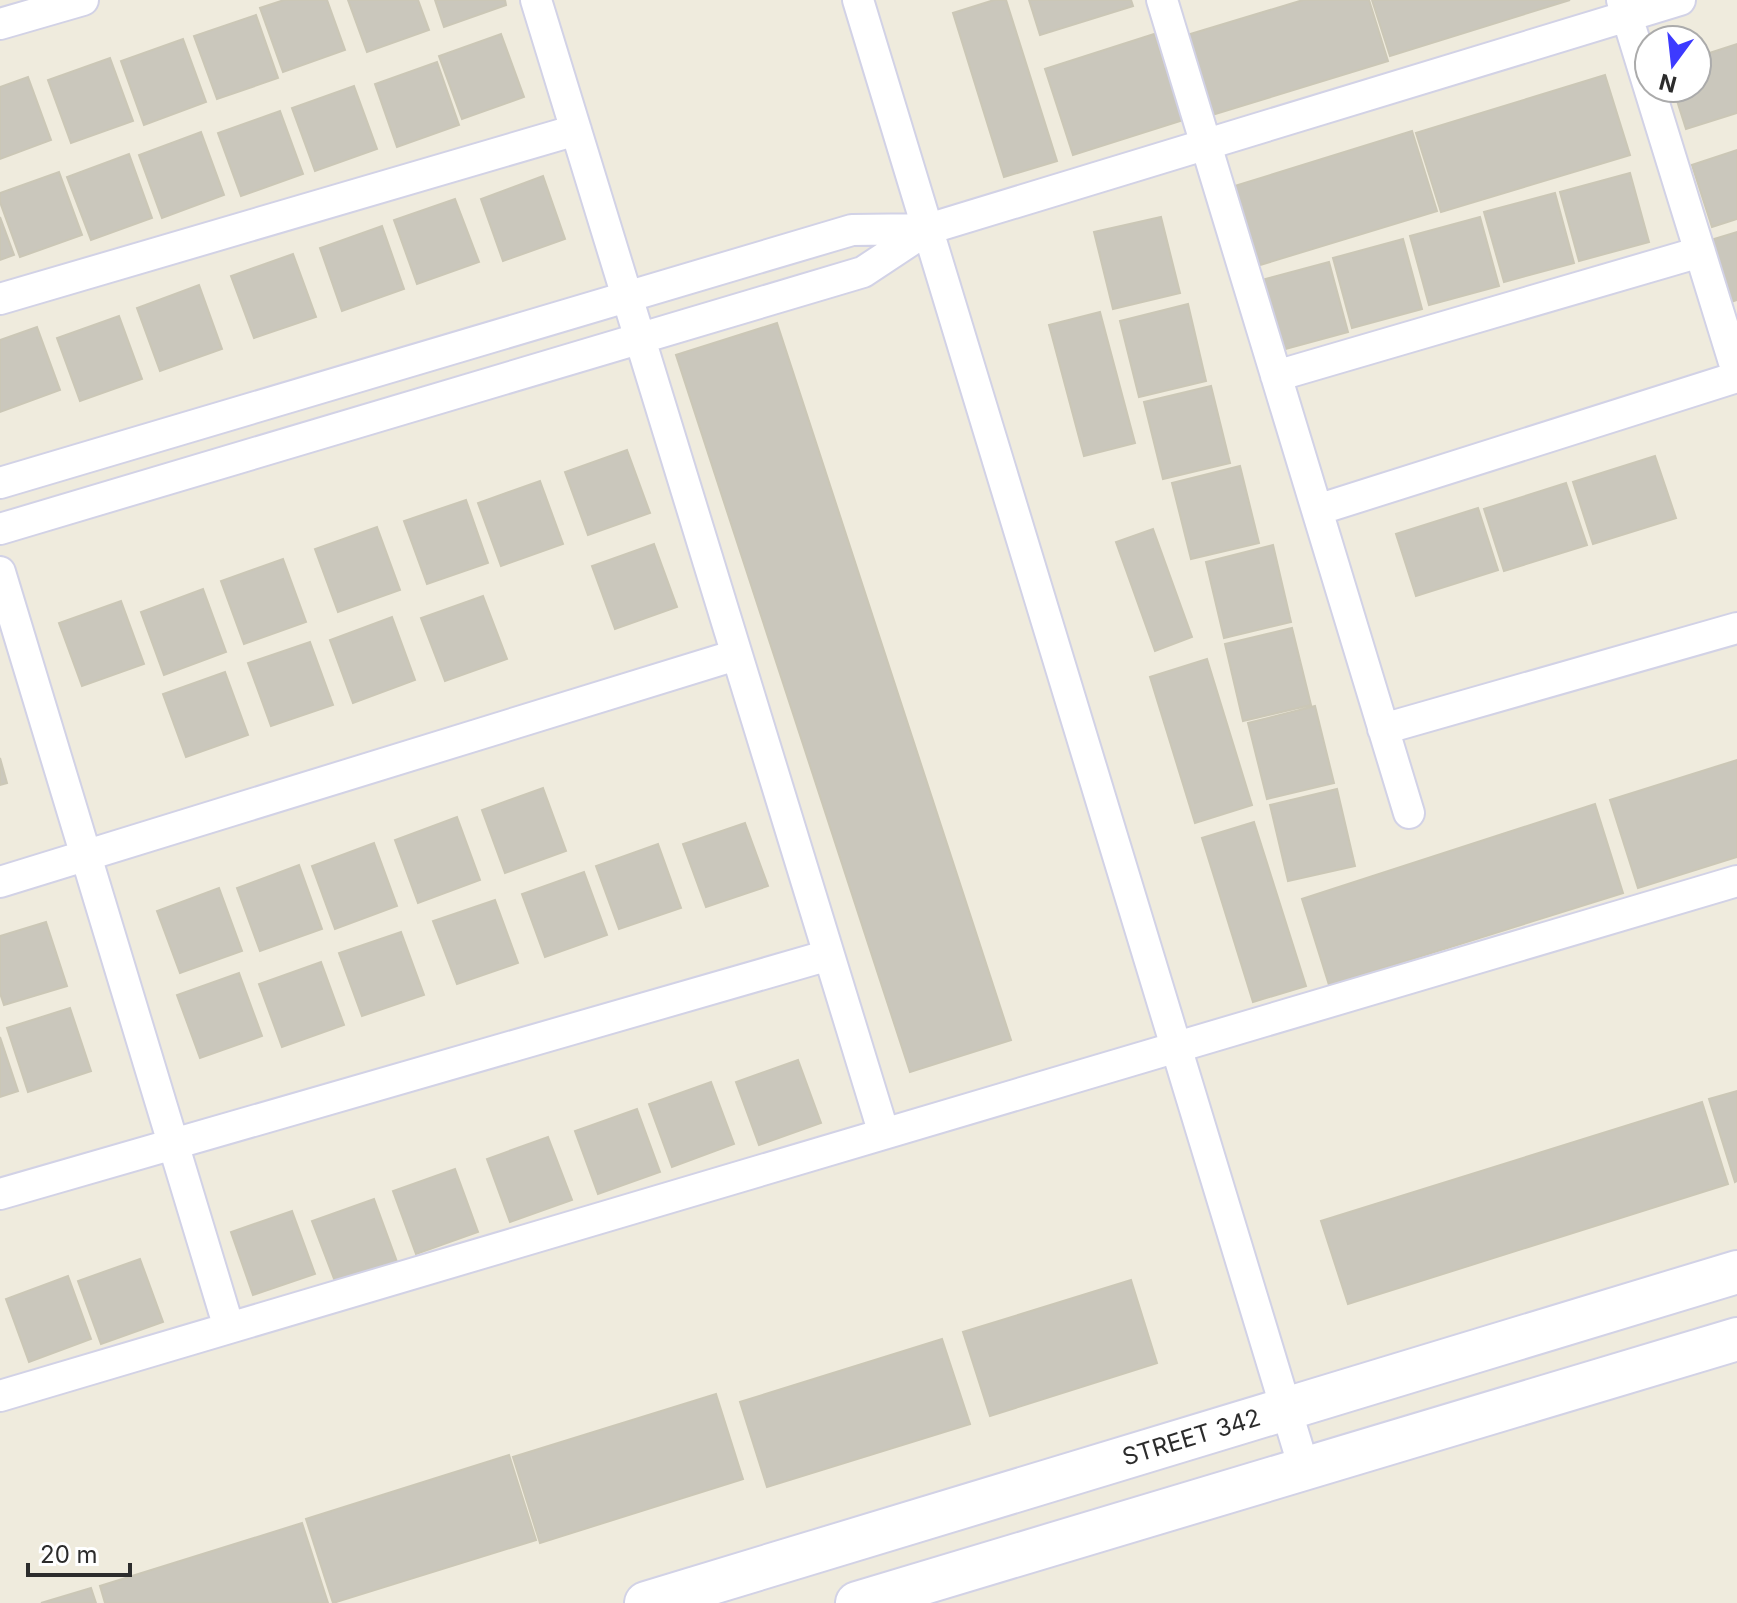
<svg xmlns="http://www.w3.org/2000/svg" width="1737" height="1603" font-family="Inter,sans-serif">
<rect width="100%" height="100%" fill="#efebdd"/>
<path fill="#cac7bc" stroke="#cbc7b6" stroke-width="2" d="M284,0H327L345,50L283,72L260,8Z
M348,0H418L429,30L367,52Z
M435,0H505L506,5L444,27Z
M994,0H1006L1057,161L1004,177L953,13Z
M1029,0H1131L1133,6L1040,35Z
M1303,0H1369L1388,61L1199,119L1174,39Z
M1372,0H1570L1390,56Z
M256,15L278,78L217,99L194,36Z
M501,34L524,97L462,119L439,56Z
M1154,34L1183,120L1073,155L1045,69Z
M183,39L206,102L144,125L121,61Z
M1737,44V113L1686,129L1673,88H1697V57Z
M110,58L133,121L71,143L48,80Z
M437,62L459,125L397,147L375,84Z
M1605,75L1630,155L1441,212L1416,133Z
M28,77L51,140L0,159V87Z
M354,86L377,149L315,171L292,108Z
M280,111L303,174L241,196L218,133Z
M1412,131L1437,211L1247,269L1222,190Z
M201,132L224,195L162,218L139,155Z
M1737,150V219L1712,227L1692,165Z
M129,154L152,218L91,240L67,177Z
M59,172L82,235L20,257L0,202V193Z
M1630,173L1649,242L1579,261L1560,192Z
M543,176L565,239L503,261L481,199Z
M1555,193L1574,263L1504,282L1484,212Z
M455,199L479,262L417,284L394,220Z
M0,217L14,255L0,260Z
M1161,217L1180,293L1113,309L1094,232Z
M1480,217L1499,286L1429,305L1410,236Z
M382,226L404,289L342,311L320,248Z
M1737,232V300L1731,302L1711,240Z
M1403,239L1422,309L1352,328L1333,258Z
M293,254L316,317L254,338L231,276Z
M1329,262L1348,332L1278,351L1258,281Z
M199,285L222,349L160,371L137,308Z
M1188,304L1206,381L1139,397L1120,321Z
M1100,312L1135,443L1084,456L1049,325Z
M119,316L142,379L80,401L57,338Z
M777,323L1011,1040L910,1072L676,355Z
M37,327L60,390L0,412V340Z
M1211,386L1230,463L1163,479L1144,402Z
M627,450L650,513L588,535L565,472Z
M1655,456L1676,518L1593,544L1573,482Z
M1240,466L1259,543L1191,559L1172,483Z
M540,481L563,544L501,566L478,503Z
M1566,483L1587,545L1504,571L1484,509Z
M466,500L488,563L427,584L404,521Z
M1478,508L1498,570L1416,596L1396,534Z
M377,527L400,590L338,612L315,549Z
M1153,529L1192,637L1155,651L1116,542Z
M654,544L677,607L615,629L592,566Z
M1273,545L1291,622L1224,638L1206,562Z
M283,559L306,622L244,644L221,581Z
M203,589L226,652L164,675L141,612Z
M483,596L507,659L445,681L421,618Z
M121,601L144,664L82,686L59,623Z
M392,617L415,680L353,703L330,640Z
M1292,628L1311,705L1243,721L1225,644Z
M310,642L333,705L271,726L248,663Z
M1207,659L1252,805L1195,823L1150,677Z
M225,672L248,735L186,757L163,694Z
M1315,706L1334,783L1267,799L1248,723Z
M0,758L7,783L0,785Z
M1737,760V857L1638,888L1610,800Z
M543,788L566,851L505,873L482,810Z
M1337,789L1355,866L1288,881L1270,805Z
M1595,804L1623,893L1329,985L1302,899Z
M457,817L480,880L418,903L395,840Z
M1254,822L1306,986L1253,1002L1202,838Z
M745,823L768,886L706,907L683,844Z
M374,843L397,906L335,929L312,866Z
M658,844L681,908L619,929L596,866Z
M299,865L322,929L260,951L237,888Z
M584,872L607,935L545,957L522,894Z
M219,888L242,951L180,973L157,911Z
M495,900L518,963L457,984L433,921Z
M46,922L67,986L4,1005L0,993V936Z
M401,932L424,995L362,1016L339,953Z
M321,962L344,1025L282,1047L259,984Z
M239,973L262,1036L200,1058L177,995Z
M70,1008L91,1071L28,1092L7,1028Z
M0,1037L18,1091L0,1097Z
M798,1060L821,1123L759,1145L736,1082Z
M711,1082L734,1144L672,1167L649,1104Z
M1737,1091V1181L1735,1182L1709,1099Z
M1702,1102L1728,1184L1348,1304L1321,1221Z
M637,1109L660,1172L598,1194L575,1131Z
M548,1137L572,1200L510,1222L487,1159Z
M455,1169L478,1232L416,1254L393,1191Z
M374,1199L397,1262L336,1284L312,1221Z
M292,1211L315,1274L253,1295L231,1232Z
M140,1259L163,1322L101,1344L78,1281Z
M68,1276L91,1339L29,1362L6,1299Z
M1131,1280L1157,1363L990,1416L963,1332Z
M942,1339L970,1424L767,1487L740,1402Z
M716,1394L743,1479L540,1543L513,1457Z
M509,1455L536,1540L333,1603L306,1519Z
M302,1523L328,1603H105L100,1586Z
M91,1588L96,1603H41Z"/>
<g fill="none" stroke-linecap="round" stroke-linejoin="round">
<g stroke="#d2d2e6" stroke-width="34">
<path id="minor" d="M536,0L884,1134
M858,0L1304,1468
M1162,0L1409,813
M1622,0L1737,372
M0,24L83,0
M0,299L576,130
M1276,376L1700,252
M0,483L852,230L928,229L1680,0
M1317,510L1737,377
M0,529L863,272L928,229
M0,572L229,1328
M1383,729L1737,628
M0,882L736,655
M0,1194L829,955
M0,1396L1737,881"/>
</g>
<g stroke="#d2d2e6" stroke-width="46">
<g id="secondary">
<path id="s1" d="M646,1603L1737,1272"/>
<path d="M857,1603L1737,1339"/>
</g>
</g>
<use href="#minor" stroke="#fff" stroke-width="30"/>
<use href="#secondary" stroke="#fff" stroke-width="42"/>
</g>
<g text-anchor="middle" stroke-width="8" stroke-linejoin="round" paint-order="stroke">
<g font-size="24" fill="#2c2c2c" stroke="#fff">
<text dy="8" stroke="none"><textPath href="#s1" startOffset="570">STREET 342</textPath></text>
</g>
</g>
<g transform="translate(1673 64) rotate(195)"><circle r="38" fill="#ffffff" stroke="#ababab" stroke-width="2"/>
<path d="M0-6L14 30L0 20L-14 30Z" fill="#3d3aff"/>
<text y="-12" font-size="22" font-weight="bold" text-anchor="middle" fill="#2c2c2c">N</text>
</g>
<path d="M28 1563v12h102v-12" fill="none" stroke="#2c2c2c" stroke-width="4"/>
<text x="40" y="1563" font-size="24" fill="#2c2c2c" stroke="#ffffff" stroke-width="6" paint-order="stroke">20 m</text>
</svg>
